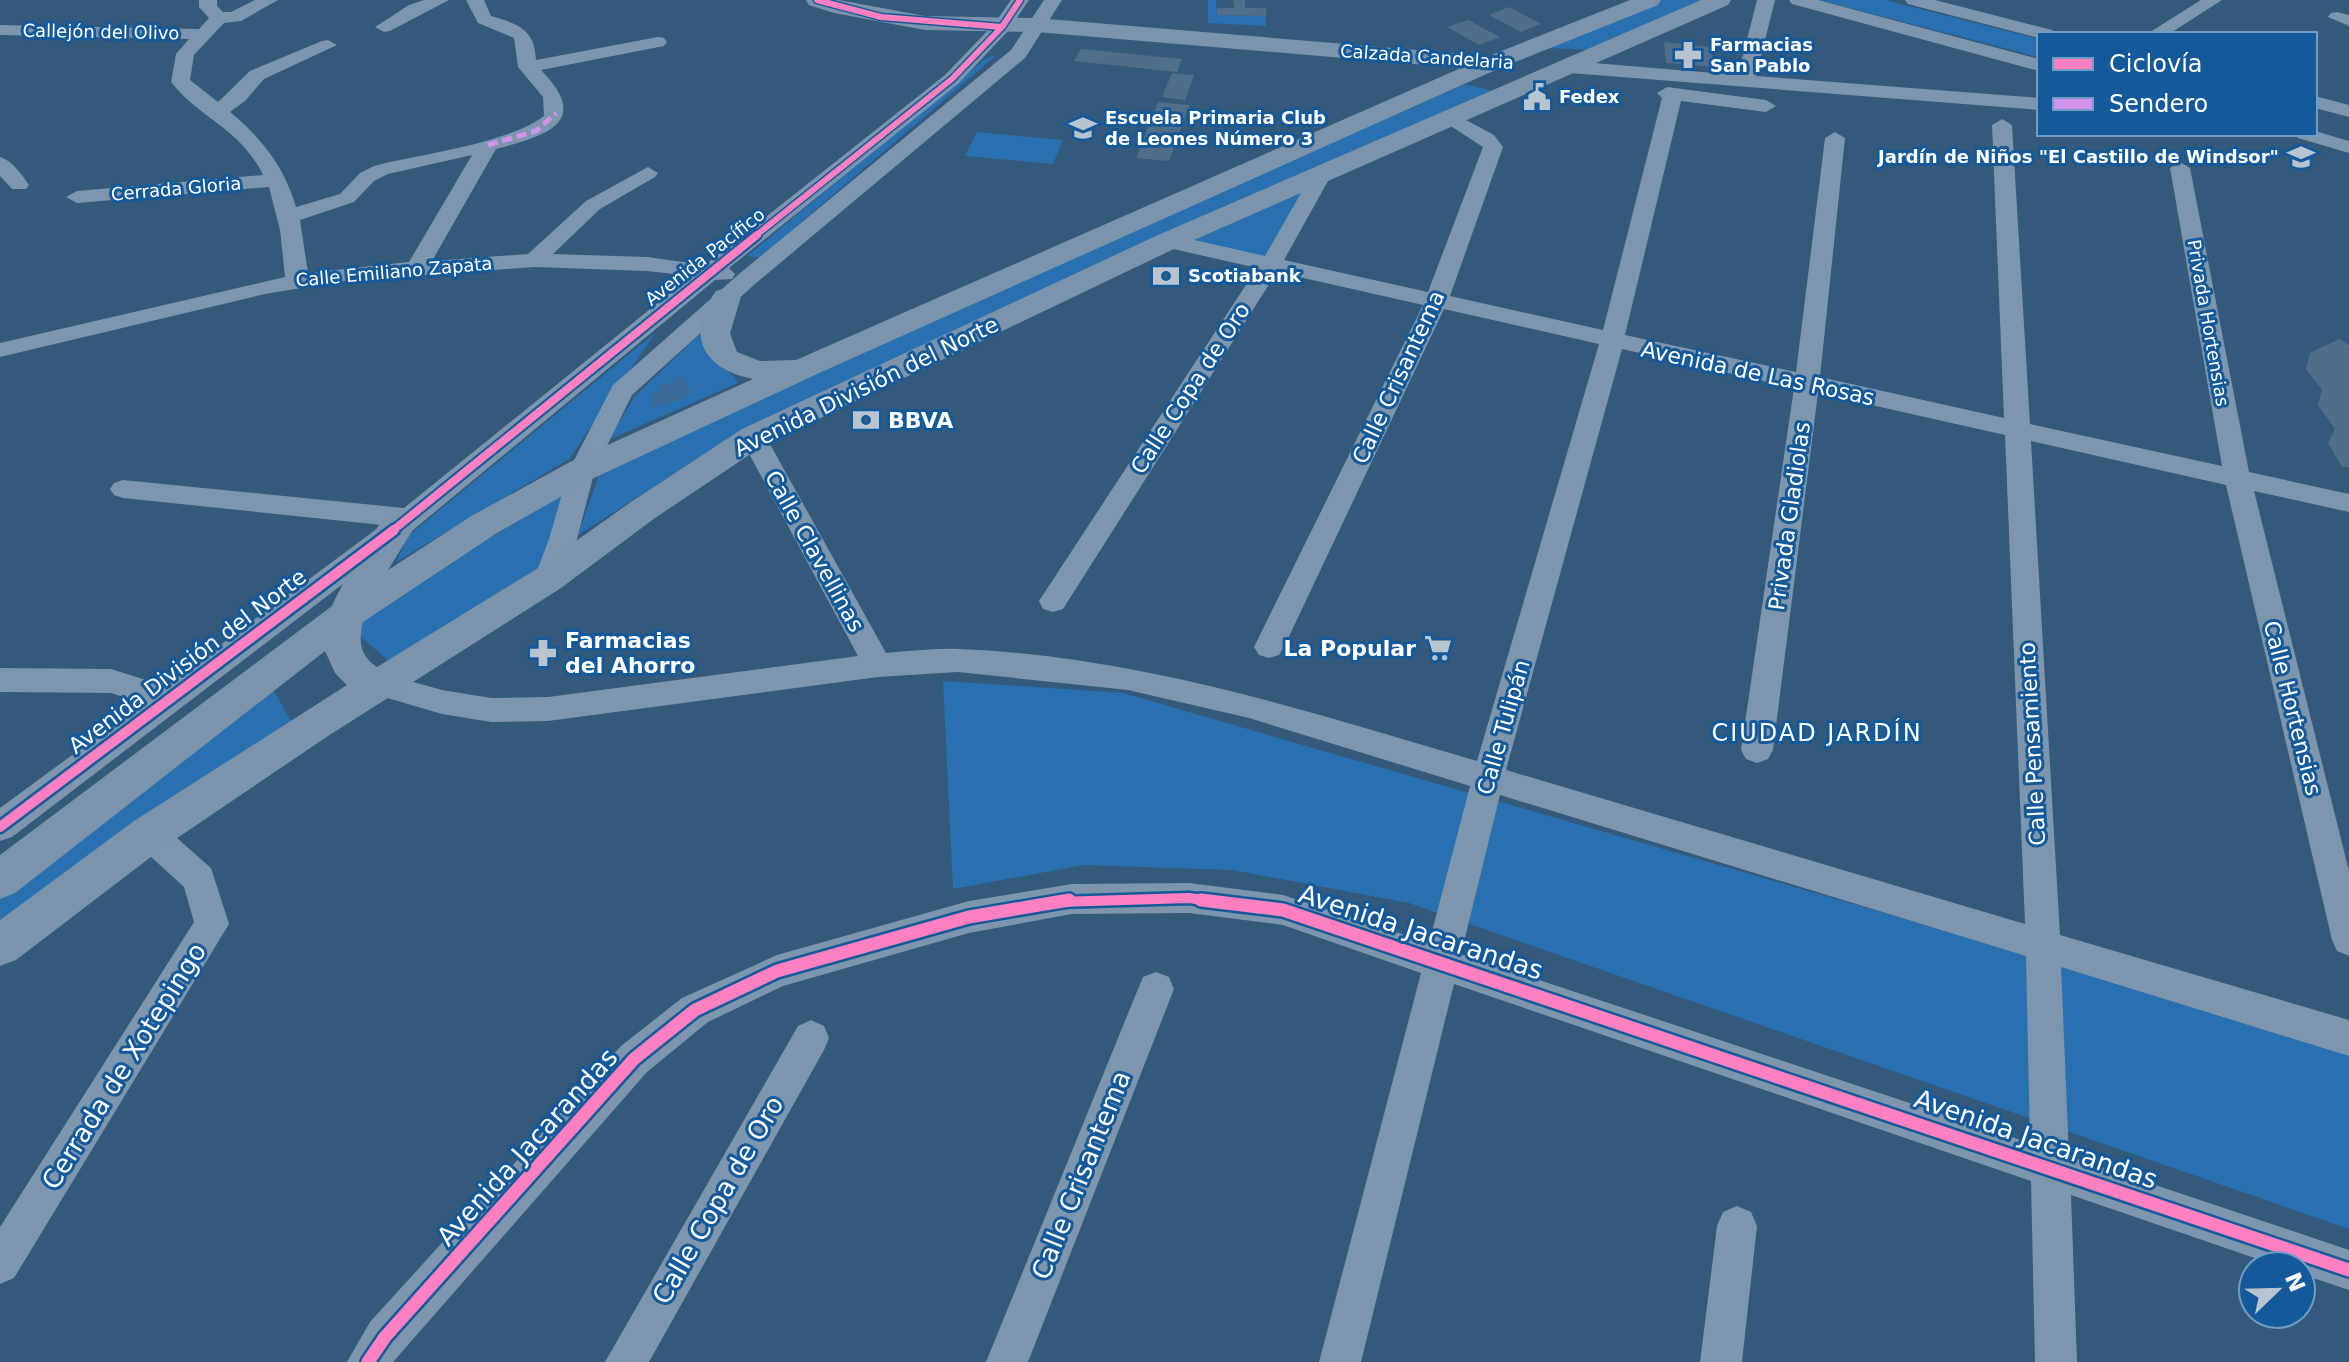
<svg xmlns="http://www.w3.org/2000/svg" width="2349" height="1362" font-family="'DejaVu Sans',sans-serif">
<rect width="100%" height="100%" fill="#33597b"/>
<path fill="#2970b0" d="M1208,0H1216L1217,15L1266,16V26L1208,23Z
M1662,0H1703L1590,50L1547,48Z
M1819,0H1885L2039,39V57Z
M998,54L759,258L747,256L985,59Z
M1465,84L1493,91L734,436L578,535L599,475L777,388Z
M977,132L1063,140L1053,164L965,156Z
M1328,177L1271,264L1176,242Z
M656,332L569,459L396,562L408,536Z
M701,333L738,383L608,440L635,396Z
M573,488L542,579L398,669L346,624Z
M943,681L1123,693L2106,977L2349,1052V1229L1409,903L1232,870L1084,865L953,889Z
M271,686L291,721L0,937V893Z"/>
<path fill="#3a6b98" d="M683,377L692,391L683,399L652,408L649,400L663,384Z"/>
<path fill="#506e8a" d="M1233,0H1245V8H1266V16L1217,15V8H1234Z
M1509,7L1541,24L1521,32L1489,15Z
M1468,20L1500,37L1479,45L1447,27Z
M1664,42L1711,47L1714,67L1666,63Z
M1081,49L1182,59L1177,72L1074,61Z
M1172,73L1194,75L1185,100L1162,97Z
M1158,102L1190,105L1169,161L1136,158Z
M2339,339L2349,345V467H2342L2328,443L2335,429L2318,405L2322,390L2306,369L2310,353Z"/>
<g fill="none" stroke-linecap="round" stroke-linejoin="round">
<path fill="#7d95ad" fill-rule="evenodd" d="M199,0H217V6L223,12H231L255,0H278L241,21L224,23L194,55L190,80L218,102L250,71L322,41L328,40L337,45L264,79L245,101L230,112C262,138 285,168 296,207L340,194L360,173L374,166C420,154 507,144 544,116L543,97L518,67L514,38L478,23L466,0H484L491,16C518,24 535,29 536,60L658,37L664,38L667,42L664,46L541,70C593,123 545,136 496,149L432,261L528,254L586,201L648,167L658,173L655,177L600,209L553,254L647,257L705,265L945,75L995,23L1011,0H1029L1008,31L959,83L729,268L735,274L732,279L715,280L407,535L12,837L0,841V808L143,703L111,693L0,692V668L111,669L165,686L382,525L123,498L114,495L110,489L114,483L123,480L404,508L691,276L647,271L534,267L343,281L265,294L0,357V343L285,277L280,230L269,187L77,203L66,197L77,191L263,175C240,128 199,118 171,82L176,54L189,39L0,35V25L199,29L209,18L199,7ZM472,155L409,262L308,273L300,220L354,202L374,181L388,174Z
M424,0H449L390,31L384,32L375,27L409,5Z
M1044,0H1062L1025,58L755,284L632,395L595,470L577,539L558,586L548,589L538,586L534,579L549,539L569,470L613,385L739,274L1011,50Z
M1757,0H1775L1756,76L2039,98V110L1570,73L1561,67L1570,61L1738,75Z
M1789,0H1818L2039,59V71L1792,4Z
M1905,0H1935L2052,30L2055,34H2039V38L1908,4Z
M2201,0H2222L2169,34H2147Z
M2337,12L2349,15V26L2328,17L2331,13Z
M1667,87L1766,100L1776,106L1766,112L1681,101L1625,335L1796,372L1825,138L1835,132L1845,138L1820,377L2004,418L1992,125L2002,119L2012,125L2030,424L2222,466L2170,168L2180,162L2190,168L2249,472L2349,494V512L2254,491L2349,871V956L2337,951L2332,940L2226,485L2031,441L2060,935L2349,1020V1056L2061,967L2069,1156L2349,1250V1290L2301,1274V1266H2278L2071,1195L2077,1362H2035L2031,1181L1454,984L1361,1362H1319L1421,973L1283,925L1189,913L1072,914L969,933L783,986L708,1022L647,1072L393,1362H347L370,1322L621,1046L682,998L777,955L969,901L1072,884L1189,883L1283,895L1429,943L1470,786L1249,718L1128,690L958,672L878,677L548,721L491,722L442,714L367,692L363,684L367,676L378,672L442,690L491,698L548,697L858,656L740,437L744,431L753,428L762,431L766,437L886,653C910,651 935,648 959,649C1138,656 1307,711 1477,761L1599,344L1444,309L1284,647L1279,655L1269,658L1259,655L1254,647L1423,305L1277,272L1063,609L1053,612L1043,609L1039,601L1257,268L1160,246L1157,241L1160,236L1168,234L1265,256L1313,172L1323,166L1333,172L1284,260L1428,292L1483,147L1446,123L1443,119L1453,113L1494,135L1503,147L1450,296L1603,330L1662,98L1657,93ZM1622,349L1794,388L1741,750L1746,759L1757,763L1768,759L1773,750L1818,393L2005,435L2025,924L1506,770ZM1500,795L2026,956L2030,1143L1461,954Z
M2315,96L2349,105V117L2315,108Z
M2315,131L2349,141V153L2298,138L2295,134H2315Z
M0,157C12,160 22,175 29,185L26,189H12L0,176Z
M149,820L161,824L211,868L229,924L14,1278L0,1284V1227L194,922L184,887L137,844L133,834L137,824Z
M1156,972L1169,977L1174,989L1028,1362H986L1138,989L1143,977Z
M811,1020L824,1026L829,1038L824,1050L649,1362H605L798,1026Z
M1737,1206L1751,1212L1757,1226L1742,1362H1700L1717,1226L1723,1212Z"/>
<path fill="#7b94ab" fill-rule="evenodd" d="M806,0H839L925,16L1036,18L1489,56L1630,0H1661L1658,5L1500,68L817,374L594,478L497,533L363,622C358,641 360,656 377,667L535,570L631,502L742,429L1158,235L1701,0H1731L1728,5L1178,247L764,445L655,518L561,588L328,736L164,847L16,960L0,966V920L134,821L347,685L335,673L325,651L15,893L0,899V855L332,606C339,590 373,528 385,519C392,514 401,517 409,519L414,528L388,570L473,515L570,462L753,379C702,369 685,335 716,291L726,288L736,291L741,297L730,333L737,352L760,361L796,360L1461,68L1036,32L925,30L834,13L809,5Z"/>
<path stroke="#d193ec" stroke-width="5" stroke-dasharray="10 5" stroke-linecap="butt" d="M488,145L536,131L556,113"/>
<g stroke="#145a9a" stroke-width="9">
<path id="cycleway-far3" d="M817,0L881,17L1002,27
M754,237L952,79L1002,27L1020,0"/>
</g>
<g stroke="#145a9a" stroke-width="12">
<path id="cycleway-far2" d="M391,532L757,235"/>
</g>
<g stroke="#145a9a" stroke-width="15">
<path id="cycleway-far1" d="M0,827L394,530
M1058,902L1189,898L1217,902"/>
</g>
<g stroke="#145a9a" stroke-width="18">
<path id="cycleway" d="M1201,900L1283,910L2349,1270
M368,1362L385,1337L634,1059L695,1010L777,971L969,917L1069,900"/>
</g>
<use href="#cycleway-far3" stroke="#ff80c0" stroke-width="6"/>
<use href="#cycleway-far2" stroke="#ff80c0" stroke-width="8"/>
<use href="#cycleway-far1" stroke="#ff80c0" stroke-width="10"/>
<use href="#cycleway" stroke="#ff80c0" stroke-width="13"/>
</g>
<defs>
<g id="pharmacy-bare" transform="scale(2.16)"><path d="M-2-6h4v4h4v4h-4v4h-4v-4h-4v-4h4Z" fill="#b8c5d1" stroke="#145a9a" stroke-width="2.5" paint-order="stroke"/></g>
<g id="civic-bare" transform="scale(2.16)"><path d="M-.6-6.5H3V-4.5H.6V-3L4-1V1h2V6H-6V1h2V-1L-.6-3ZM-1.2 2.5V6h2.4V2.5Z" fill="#b8c5d1" stroke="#145a9a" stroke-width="2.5" paint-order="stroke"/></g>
<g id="school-bare" transform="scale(2.16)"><path d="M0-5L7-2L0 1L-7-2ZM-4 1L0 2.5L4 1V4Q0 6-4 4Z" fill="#b8c5d1" stroke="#145a9a" stroke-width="2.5" paint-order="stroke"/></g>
<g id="bank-bare" transform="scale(2.16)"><path d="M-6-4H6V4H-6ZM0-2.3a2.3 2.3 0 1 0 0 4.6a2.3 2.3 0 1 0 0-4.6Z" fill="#b8c5d1" stroke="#145a9a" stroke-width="2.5" paint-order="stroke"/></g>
<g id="supermarket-bare" transform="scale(2.16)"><path d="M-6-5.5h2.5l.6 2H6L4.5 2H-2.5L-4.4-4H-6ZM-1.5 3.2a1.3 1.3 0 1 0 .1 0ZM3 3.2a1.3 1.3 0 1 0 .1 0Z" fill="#b8c5d1" stroke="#145a9a" stroke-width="2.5" paint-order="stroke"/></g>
</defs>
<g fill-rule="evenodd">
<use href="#pharmacy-bare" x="1688" y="55"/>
<use href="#civic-bare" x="1537" y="97"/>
<use href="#school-bare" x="1083" y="128"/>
<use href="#school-bare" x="2301" y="157"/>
<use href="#bank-bare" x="1166" y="276"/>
<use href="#bank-bare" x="866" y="420"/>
<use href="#supermarket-bare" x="1438" y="648"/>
<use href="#pharmacy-bare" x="543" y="653"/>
</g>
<g text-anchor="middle" stroke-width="6" stroke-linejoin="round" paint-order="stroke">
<g font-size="18" fill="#fff" stroke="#145a9a">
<text transform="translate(101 32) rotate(1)" y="6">Callejón del Olivo</text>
<text transform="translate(1427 57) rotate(4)" y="6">Calzada Candelaria</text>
<text transform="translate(176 189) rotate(-5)" y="6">Cerrada Gloria</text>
<text transform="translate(705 257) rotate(-38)" y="6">Avenida Pacífico</text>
<text transform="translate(394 272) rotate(-5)" y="6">Calle Emiliano Zapata</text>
<text transform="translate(2208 323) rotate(80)" y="6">Privada Hortensias</text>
</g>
<g font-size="18" font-weight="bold" fill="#fff" stroke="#145a9a" text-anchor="start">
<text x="1710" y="51">Farmacias<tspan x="1710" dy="21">San Pablo</tspan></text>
<text x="1559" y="103">Fedex</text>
<text x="1105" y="124">Escuela Primaria Club<tspan x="1105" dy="21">de Leones Número 3</tspan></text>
<text x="2279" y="163" text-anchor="end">Jardín de Niños "El Castillo de Windsor"</text>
<text x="1188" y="282">Scotiabank</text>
</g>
<g font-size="22" fill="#fff" stroke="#145a9a">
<text transform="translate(1758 373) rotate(12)" y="8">Avenida de Las Rosas</text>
<text transform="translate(1398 377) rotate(-65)" y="8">Calle Crisantema</text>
<text transform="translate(866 386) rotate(-26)" y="8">Avenida División del Norte</text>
<text transform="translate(1190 388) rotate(-57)" y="8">Calle Copa de Oro</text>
<text transform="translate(1789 516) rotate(-82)" y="8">Privada Gladiolas</text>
<text transform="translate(815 551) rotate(61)" y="8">Calle Clavellinas</text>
<text transform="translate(187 661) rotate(-37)" y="8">Avenida División del Norte</text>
<text transform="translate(2293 708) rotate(76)" y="8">Calle Hortensias</text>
<text transform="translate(1503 727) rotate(-74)" y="8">Calle Tulipán</text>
<text transform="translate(2032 744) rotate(-93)" y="8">Calle Pensamiento</text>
</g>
<g font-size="22" font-weight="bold" fill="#fff" stroke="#145a9a" text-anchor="start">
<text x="888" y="428">BBVA</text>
<text x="565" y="648">Farmacias<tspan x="565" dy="25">del Ahorro</tspan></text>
<text x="1416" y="656" text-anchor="end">La Popular</text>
</g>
<g font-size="24" letter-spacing="2" fill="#fff" stroke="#145a9a">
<text x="1817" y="741">CIUDAD JARDÍN</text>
</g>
<g font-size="26" fill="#fff" stroke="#145a9a">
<text transform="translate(1421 932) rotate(18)" y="9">Avenida Jacarandas</text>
<text transform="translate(124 1066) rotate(-58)" y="9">Cerrada de Xotepingo</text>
<text transform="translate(2036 1139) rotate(19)" y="9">Avenida Jacarandas</text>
<text transform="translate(527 1147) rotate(-48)" y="9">Avenida Jacarandas</text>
<text transform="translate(1081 1175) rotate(-68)" y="9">Calle Crisantema</text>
<text transform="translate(718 1200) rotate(-60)" y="9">Calle Copa de Oro</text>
</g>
</g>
<rect x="2037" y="32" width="280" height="104" fill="#145a9a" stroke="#729cc2" stroke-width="2"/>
<rect x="2053" y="58" width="40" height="12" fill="#ff80c0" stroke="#729cc2" stroke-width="2"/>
<text x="2109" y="72" font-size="24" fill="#ffffff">Ciclovía</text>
<rect x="2053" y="98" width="40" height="12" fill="#d193ec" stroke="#729cc2" stroke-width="2"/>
<text x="2109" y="112" font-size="24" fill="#ffffff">Sendero</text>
<g transform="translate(2277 1290) rotate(67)"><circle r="38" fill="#145a9a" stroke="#729cc2" stroke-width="2"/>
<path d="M0-6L14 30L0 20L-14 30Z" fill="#b8c5d1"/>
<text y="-12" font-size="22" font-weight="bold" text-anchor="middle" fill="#ffffff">N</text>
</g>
</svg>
